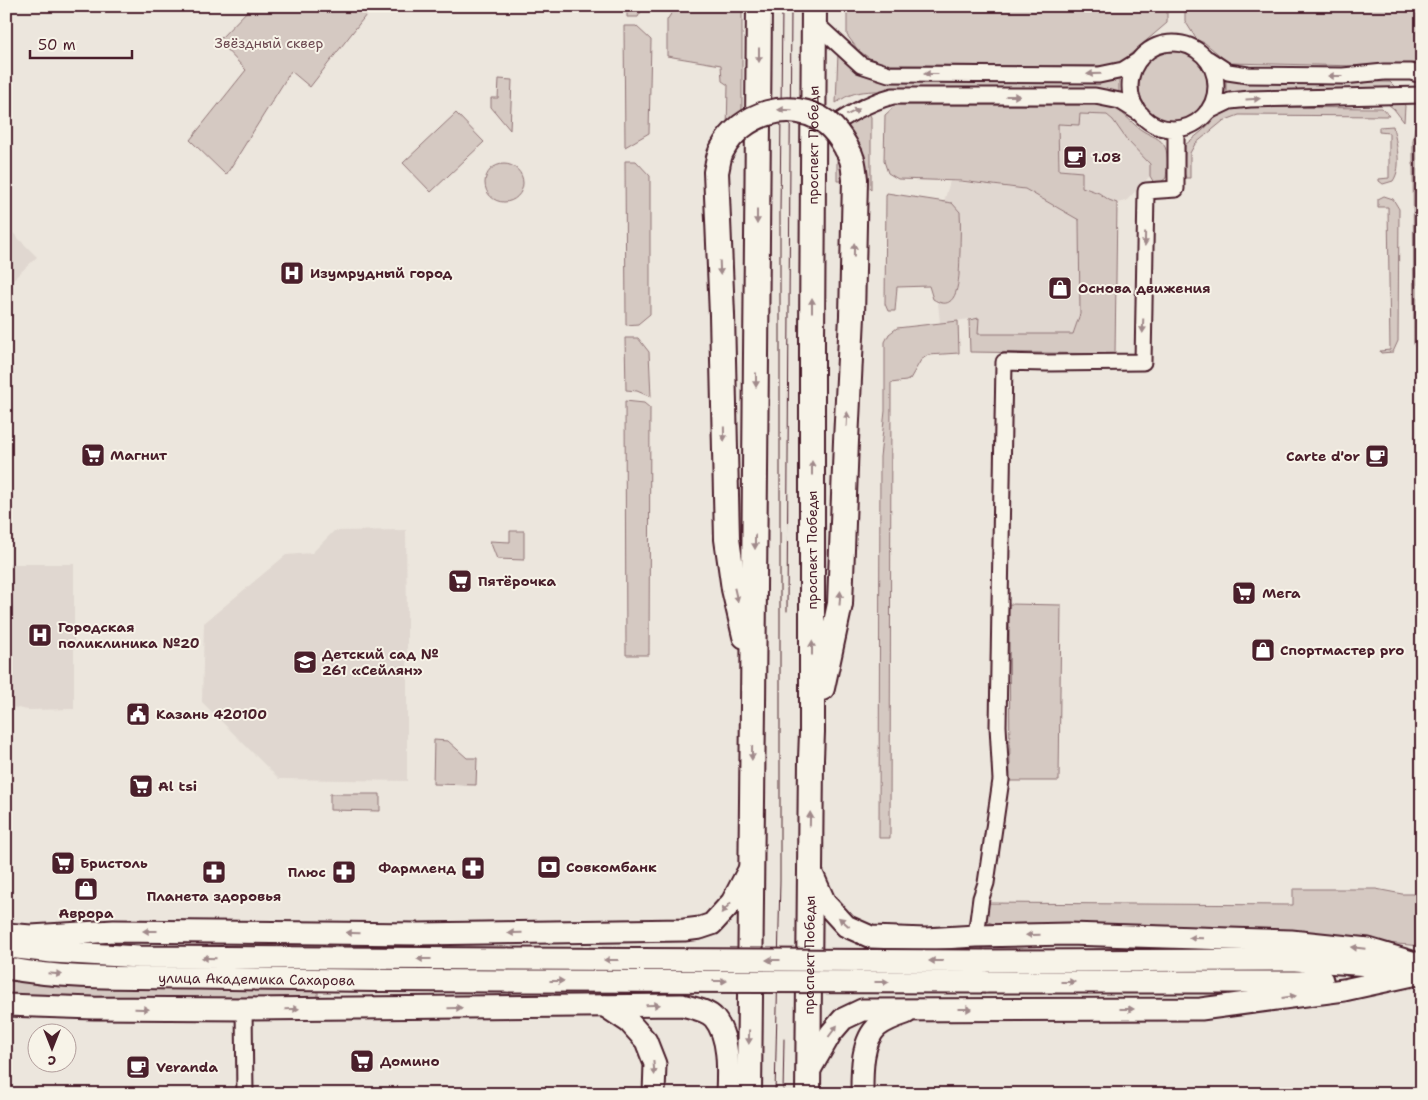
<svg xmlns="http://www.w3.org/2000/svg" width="1428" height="1100" font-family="'Shantell Sans',sans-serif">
<rect width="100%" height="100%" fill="#ece6dd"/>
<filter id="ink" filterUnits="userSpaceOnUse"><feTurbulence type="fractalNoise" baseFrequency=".02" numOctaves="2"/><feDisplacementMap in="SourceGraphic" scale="10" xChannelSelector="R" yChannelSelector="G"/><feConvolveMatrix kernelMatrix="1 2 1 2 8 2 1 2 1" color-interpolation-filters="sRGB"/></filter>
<g filter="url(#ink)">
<path fill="#e0d7d0" d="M1079,114L1107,115L1113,120L1127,140L1150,164V176L1126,201L1117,203L1109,200L1099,193L1082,187L1059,170L1058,124L1079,125Z
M950,181L1025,189L1079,219L1080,314L1073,334H978L977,318L940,323L938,303L944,304L952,203L944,202Z
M6,226L37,257L6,286Z
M406,530L407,620V781L279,779L202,702L204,623L286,555L312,553L334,531Z
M6,564H74V709L28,710L6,706Z"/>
<path fill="#d5c9c2" stroke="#907476" d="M252,6H373L310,87L291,71L226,175L190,140L246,70L218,41Z
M627,6H644L638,17H627Z
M676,6H742V118L727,131L728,85L722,81L721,65L667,56V20Z
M847,6H1167V23L1120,63L1108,66L892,65L882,64L872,60L858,50L847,35Z
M1185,6H1422V72L1402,67L1229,63L1205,43L1197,40L1185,21Z
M624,26H636L651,40L649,133L625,147Z
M1139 86a35 35 0 1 1 70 0a35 35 0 1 1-70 0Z
M838,53C855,71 866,78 890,81L1119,78V92L1108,91H874C858,92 850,93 836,103Z
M499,79L512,80L510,130L491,107V98H498Z
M1226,79L1231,81L1390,82L1399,91L1230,92L1226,94Z
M1402,99L1405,106L1404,122L1394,109L1383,100Z
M896,105H1096C1102,106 1110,106 1115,109C1126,114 1133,125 1143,131C1151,136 1161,138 1165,147C1169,156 1167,169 1166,178L1161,182L1154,183L1150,176V164L1127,140L1113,120L1107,115L1080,114L1079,125L1058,124L1059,170L1082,172V187L1099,193L1109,200L1117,203L1115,354L970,352L969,320L979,318L978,334H1073L1080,314L1079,220L1025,189L961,181L898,179L888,173L884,161L885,115Z
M1247,107L1382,108L1389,116L1239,115L1223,121L1195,144L1190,153V178H1186L1184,173L1185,145L1202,131L1224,110Z
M867,110L871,117V190L861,181H837V148L840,130Z
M456,113L484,142L431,192L403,163Z
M1393,126C1396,143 1403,166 1393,181L1383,184L1379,181V179L1389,178V133L1379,132V127Z
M1415,127H1422V138L1417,139V344L1418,347H1422L1421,353L1417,351L1414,344L1413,141Z
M625,161H636L650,176V314L638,324L626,325Z
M485 183a19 19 0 1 1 38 0a19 19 0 1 1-38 0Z
M887,193L952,203L960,212C961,225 960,238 960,252C959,267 962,318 933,299L929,286L897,287L895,311H888L885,304L886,196Z
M1384,196L1393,199L1399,209L1398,341L1393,352L1381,353L1380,351L1390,350L1388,207H1378V199Z
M958,321L959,353L928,355L921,360L910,379L906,381L891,383L890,838H879L880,457L885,411V342L889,334L897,328Z
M625,338H638L649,352L651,397L637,391L626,390Z
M625,401L644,403L650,408L649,655H626Z
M510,531H524V560L497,559L490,541L510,542Z
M1009,604L1061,605L1059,781H1010Z
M434,740L448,741L467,758H477L476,785L433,784Z
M330,794H380V811L330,810Z
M1293,889H1376L1402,894H1422V946L1199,928L1000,926L988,922L981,910L983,903L1293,905Z
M6,979L41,984L104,988L318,990V998L6,997Z"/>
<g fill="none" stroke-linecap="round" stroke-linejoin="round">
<g stroke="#4a1f2b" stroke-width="19">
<path id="street" d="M814,22L861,65L889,74L1099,75L1123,70L1139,60
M1130 86a43 43 0 1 1 86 0a43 43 0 1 1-86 0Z
M1208,59L1228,72L1248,75L1343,76L1384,72H1411L1422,75
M1207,112L1230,101L1250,99L1422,95
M825,131C846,116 867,103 893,96H1095L1120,101L1141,114
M976,936L981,898L986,883L1001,780L998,726L1004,362L1047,363L1143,362L1146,191L1176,189V129
M244,1009L245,1094"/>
</g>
<g stroke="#4a1f2b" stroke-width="25">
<g id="secondary">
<path d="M810,869L825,903L846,926L871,937L926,939L976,936L1069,934L1291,941L1368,949L1422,965"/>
<path d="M6,934L31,936L114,931L419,934L684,930L700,928L712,924L732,902L751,866"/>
<path d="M9,947L52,952L139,957L508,959"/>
<path d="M984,961L1295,960L1399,967"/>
<path id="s1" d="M6,968C69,980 135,977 199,978C302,980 405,981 509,981"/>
<path d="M985,982H1300L1322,980"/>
<path d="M6,1005L94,1008L244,1009L682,1005C692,1008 707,1010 714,1018C730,1037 728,1071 727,1094"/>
<path d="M605,1006L629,1022L646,1041L655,1064L654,1094"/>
<path d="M808,1073L831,1033L843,1019L862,1010L1201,1009L1344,990L1422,973"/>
<path d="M862,1094C862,1073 861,1041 878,1026C886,1020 897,1016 906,1013"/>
</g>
</g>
<g stroke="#4a1f2b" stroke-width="28">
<g id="primary">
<path d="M722,315L727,539L734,589L745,636"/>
<path d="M822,688L840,604L846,441L852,316"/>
<path d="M749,1094L753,704L759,6"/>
<path id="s2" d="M808,1094L811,759L812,732V340L814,6"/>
</g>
</g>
<use href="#street" stroke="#f7f3e8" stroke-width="15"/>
<use href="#secondary" stroke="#f7f3e8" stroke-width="21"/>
<use href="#primary" stroke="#f7f3e8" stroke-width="24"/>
<path stroke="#4a1f2b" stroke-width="1" d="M787,611L791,6
M775,1094L780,881V213L782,6
M783,1094L784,1039"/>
<g stroke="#4a1f2b" stroke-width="25" stroke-linecap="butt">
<path id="secondary-bridge" d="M508,959L984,961
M509,981L985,982"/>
</g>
<g stroke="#4a1f2b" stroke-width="28" stroke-linecap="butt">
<path id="primary-bridge" d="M722,315L716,172C718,165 718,156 722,150C741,113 791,97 827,123C834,129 841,138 846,147C847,150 850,153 851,157C854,163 854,172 855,179L852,316"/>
</g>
<use href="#secondary-bridge" stroke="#f7f3e8" stroke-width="21"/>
<use href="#primary-bridge" stroke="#f7f3e8" stroke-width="24"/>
</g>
<defs><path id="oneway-solid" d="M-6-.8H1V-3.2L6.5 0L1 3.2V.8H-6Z" transform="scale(1.25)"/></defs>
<g fill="#a0898a">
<use href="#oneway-solid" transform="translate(759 55) rotate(90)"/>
<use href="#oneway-solid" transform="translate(931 74) rotate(-180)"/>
<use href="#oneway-solid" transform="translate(1094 74) rotate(178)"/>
<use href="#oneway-solid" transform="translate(1335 76) rotate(180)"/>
<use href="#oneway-solid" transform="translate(1013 96)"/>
<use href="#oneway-solid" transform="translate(1253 99) rotate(-3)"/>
<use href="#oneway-solid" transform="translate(785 110) rotate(-179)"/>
<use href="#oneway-solid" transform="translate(853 112) rotate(-26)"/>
<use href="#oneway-solid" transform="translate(757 217) rotate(90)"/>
<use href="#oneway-solid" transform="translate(1145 239) rotate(91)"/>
<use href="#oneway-solid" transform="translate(854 250) rotate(-89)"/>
<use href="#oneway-solid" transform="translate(720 268) rotate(88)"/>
<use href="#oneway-solid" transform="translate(812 305) rotate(-90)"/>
<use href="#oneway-solid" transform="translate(1143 326) rotate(92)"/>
<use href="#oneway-solid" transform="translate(756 380) rotate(90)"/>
<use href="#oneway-solid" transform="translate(847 419) rotate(-87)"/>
<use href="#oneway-solid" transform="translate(724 434) rotate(89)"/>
<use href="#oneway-solid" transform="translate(812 468) rotate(-90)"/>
<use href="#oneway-solid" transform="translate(755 542) rotate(90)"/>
<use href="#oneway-solid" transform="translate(736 595) rotate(77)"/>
<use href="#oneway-solid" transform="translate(840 598) rotate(-86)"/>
<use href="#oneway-solid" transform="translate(812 648) rotate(-90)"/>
<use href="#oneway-solid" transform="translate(752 753) rotate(91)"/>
<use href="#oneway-solid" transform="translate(810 819) rotate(-89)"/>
<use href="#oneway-solid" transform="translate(726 908) rotate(132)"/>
<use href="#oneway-solid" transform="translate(844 922) rotate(-139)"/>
<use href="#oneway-solid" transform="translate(150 931) rotate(-180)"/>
<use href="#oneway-solid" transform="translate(353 933) rotate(-179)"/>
<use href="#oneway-solid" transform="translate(515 933) rotate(179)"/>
<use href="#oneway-solid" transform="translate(1033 935) rotate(179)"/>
<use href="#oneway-solid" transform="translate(1196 938) rotate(-178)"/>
<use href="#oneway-solid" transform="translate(1358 948) rotate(-174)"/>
<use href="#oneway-solid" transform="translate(209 958) rotate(-179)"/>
<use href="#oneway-solid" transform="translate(424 959) rotate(-180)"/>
<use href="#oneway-solid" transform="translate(611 960) rotate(-180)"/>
<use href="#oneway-solid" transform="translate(773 960) rotate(-180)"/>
<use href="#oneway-solid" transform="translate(936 961) rotate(-180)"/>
<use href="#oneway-solid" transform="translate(55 974) rotate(5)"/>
<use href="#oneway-solid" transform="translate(557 981)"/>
<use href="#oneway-solid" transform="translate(720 981)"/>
<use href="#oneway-solid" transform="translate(882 982)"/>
<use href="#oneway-solid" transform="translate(1068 982)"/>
<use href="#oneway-solid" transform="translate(1289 997) rotate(-8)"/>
<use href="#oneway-solid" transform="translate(653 1005) rotate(-1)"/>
<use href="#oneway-solid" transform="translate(455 1008) rotate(-1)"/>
<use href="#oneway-solid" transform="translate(142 1009) rotate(1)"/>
<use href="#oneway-solid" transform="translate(292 1009) rotate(-1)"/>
<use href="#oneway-solid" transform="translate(965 1009)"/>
<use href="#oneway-solid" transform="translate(1127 1009)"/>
<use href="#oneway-solid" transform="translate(833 1031) rotate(-53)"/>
<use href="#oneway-solid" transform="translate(749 1037) rotate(91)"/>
<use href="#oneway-solid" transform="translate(654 1068) rotate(85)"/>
</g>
</g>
<defs>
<g id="cafe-square" transform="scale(1.25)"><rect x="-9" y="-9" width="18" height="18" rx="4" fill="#4a1f2b" stroke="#f7f3e8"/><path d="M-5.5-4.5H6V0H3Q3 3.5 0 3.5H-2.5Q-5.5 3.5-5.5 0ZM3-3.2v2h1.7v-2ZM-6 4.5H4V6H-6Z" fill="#fff"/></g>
<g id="hospital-square" transform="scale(1.25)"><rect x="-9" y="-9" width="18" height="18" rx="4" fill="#4a1f2b" stroke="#f7f3e8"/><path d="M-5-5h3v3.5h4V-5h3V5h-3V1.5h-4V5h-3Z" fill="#fff"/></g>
<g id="shop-square" transform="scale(1.25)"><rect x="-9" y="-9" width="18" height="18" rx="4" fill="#4a1f2b" stroke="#f7f3e8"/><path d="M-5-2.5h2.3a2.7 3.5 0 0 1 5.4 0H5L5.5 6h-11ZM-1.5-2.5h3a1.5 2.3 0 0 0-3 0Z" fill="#fff"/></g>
<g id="supermarket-square" transform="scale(1.25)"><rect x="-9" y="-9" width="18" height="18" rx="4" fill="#4a1f2b" stroke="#f7f3e8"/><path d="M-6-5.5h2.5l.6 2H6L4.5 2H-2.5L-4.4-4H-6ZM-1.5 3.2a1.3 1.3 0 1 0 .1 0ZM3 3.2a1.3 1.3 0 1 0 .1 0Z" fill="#fff"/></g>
<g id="school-square" transform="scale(1.25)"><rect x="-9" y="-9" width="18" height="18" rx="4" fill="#4a1f2b" stroke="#f7f3e8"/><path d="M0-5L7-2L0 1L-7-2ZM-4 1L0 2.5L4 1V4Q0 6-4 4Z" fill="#fff"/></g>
<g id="civic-square" transform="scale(1.25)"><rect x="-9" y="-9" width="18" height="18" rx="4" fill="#4a1f2b" stroke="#f7f3e8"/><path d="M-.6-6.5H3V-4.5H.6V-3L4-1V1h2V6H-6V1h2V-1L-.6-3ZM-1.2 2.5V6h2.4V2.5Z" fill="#fff"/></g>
<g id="bank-square" transform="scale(1.25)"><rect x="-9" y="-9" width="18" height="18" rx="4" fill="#4a1f2b" stroke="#f7f3e8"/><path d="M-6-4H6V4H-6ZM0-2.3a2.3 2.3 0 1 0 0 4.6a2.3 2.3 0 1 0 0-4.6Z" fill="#fff"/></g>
<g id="pharmacy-square" transform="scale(1.25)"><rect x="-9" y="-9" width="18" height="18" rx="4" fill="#4a1f2b" stroke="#f7f3e8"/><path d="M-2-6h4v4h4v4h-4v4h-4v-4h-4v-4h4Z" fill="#fff"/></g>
</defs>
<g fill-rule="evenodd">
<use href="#cafe-square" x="1075" y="157"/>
<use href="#hospital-square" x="292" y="273"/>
<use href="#shop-square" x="1060" y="288"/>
<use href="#supermarket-square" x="93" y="455"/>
<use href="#cafe-square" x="1377" y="456"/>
<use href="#supermarket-square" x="460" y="581"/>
<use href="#supermarket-square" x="1244" y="593"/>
<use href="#hospital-square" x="40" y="635"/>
<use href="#shop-square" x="1263" y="650"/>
<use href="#school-square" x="305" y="662"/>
<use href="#civic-square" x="138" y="714"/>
<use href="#supermarket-square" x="141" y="786"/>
<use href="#supermarket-square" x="63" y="863"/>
<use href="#bank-square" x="549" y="867"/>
<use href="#pharmacy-square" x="473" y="868"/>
<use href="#pharmacy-square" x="214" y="872"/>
<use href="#pharmacy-square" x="344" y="872"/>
<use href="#shop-square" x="86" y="889"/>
<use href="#supermarket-square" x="362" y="1061"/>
<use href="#cafe-square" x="138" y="1067"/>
</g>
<g text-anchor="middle" stroke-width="4" stroke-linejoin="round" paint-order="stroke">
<g font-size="14" fill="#6d4a51" stroke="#f7f3e8">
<text x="269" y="48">Звёздный сквер</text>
</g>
<g font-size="14" fill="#4a1f2b" stroke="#f7f3e8">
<text dy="5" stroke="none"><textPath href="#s2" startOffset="949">проспект Победы</textPath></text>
<text transform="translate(812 550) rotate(-90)" y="5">проспект Победы</text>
<text dy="5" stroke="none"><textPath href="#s2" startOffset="139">проспект Победы</textPath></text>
<text dy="5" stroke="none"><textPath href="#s1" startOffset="251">улица Академика Сахарова</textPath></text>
</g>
<g font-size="14" font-weight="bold" fill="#4a1f2b" stroke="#f7f3e8" text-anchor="start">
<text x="1092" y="162">1.08</text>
<text x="310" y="278">Изумрудный город</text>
<text x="1078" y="293">Основа движения</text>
<text x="110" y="460">Магнит</text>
<text x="1360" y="461" text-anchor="end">Carte d'or</text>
<text x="478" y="586">Пятёрочка</text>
<text x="1262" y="598">Мега</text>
<text x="58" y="632">Городская<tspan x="58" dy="16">поликлиника №20</tspan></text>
<text x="1280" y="655">Спортмастер pro</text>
<text x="322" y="659">Детский сад №<tspan x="322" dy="16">261 «Сейлян»</tspan></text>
<text x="156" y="719">Казань 420100</text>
<text x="158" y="791">Al tsi</text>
<text x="80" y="868">Бристоль</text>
<text x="566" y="872">Совкомбанк</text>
<text x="456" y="873" text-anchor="end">Фармленд</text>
<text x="326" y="877" text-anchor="end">Плюс</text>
<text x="214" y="901" text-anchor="middle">Планета здоровья</text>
<text x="86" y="918" text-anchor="middle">Аврора</text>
<text x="380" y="1066">Домино</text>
<text x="156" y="1072">Veranda</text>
</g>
</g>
<rect width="1428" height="1100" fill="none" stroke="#f7f3e8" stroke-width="25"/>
<rect x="12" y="12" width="1403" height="1075" fill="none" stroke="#4a1f2b" stroke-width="2" filter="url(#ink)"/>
<g transform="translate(52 1048) rotate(180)"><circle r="24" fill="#f7f3e8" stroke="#b29e9c"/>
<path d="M0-4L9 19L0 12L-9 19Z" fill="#4a1f2b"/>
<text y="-8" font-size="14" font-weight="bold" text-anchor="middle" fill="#4a1f2b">С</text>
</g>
<path d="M30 50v8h102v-8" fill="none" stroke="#4a1f2b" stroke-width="2.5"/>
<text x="38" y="50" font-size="15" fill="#4a1f2b" stroke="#f7f3e8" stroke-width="4" paint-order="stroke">50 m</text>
</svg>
